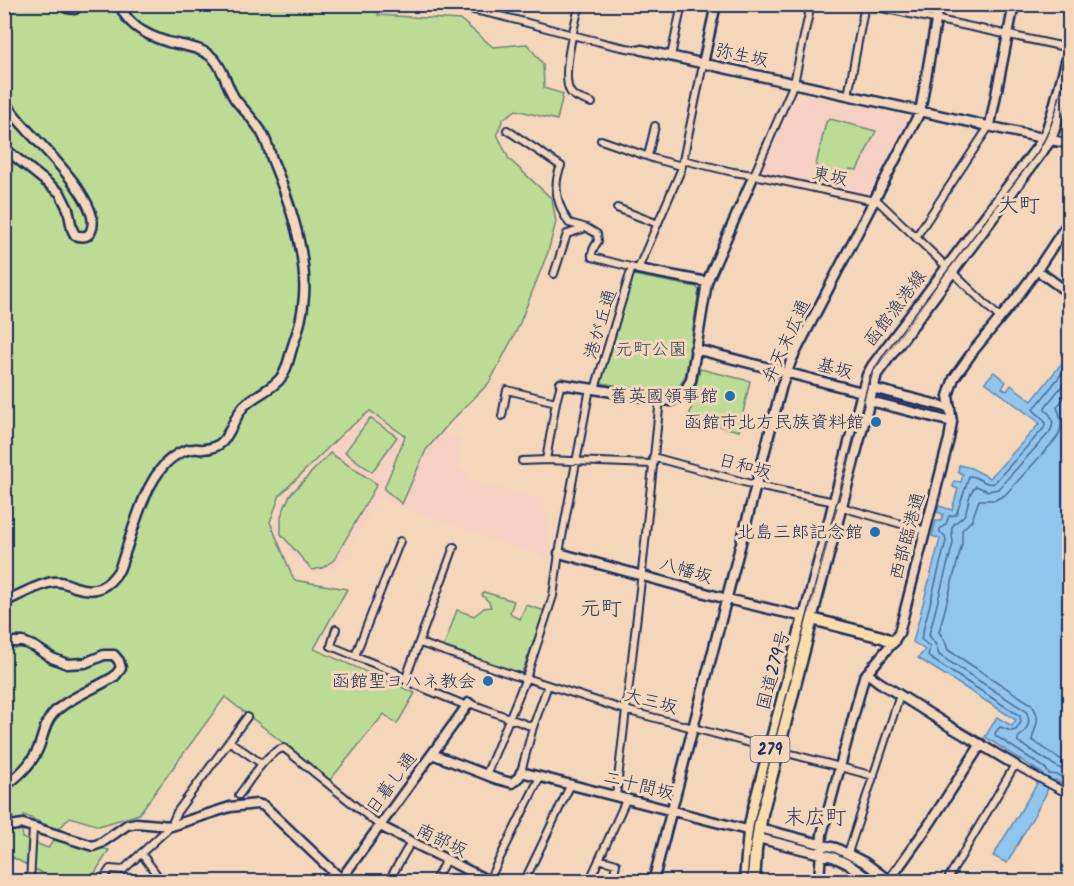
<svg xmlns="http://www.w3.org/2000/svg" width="1074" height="886" font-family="Kalam,'Klee One',sans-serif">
<rect width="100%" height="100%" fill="#f4d6ba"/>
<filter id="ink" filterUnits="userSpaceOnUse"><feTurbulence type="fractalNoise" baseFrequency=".0167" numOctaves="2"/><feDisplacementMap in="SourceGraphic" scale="12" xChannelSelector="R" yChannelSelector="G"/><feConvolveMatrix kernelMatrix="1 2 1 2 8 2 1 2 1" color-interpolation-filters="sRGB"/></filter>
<g filter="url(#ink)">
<path fill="#f6d0c3" d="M794,92L905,117L908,122L871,192L867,194L762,172L761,168Z
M368,414L427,453L442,433L461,437L458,467L467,470V480L542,499L551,539L549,559L379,499L338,566L319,573L307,572L281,545L277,536L279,509L287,495L325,455Z"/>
<path fill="#bcdc95" stroke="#6c867a" stroke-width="1.5" d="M5,5H379L378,15L461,20L493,47L527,44L543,64L544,88L563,94L557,120L516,110L503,119L497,134L509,159L552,199L556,222L548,252L517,330L489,383L452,420L426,450L402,504L384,489L405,436L370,411L343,433L280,495L270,522L294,580L347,589L314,649L415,693L397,724L384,714L330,780L225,697L139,814L99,826L70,817L58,830L24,815L22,838L48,848L55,839L109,850L90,881H57L12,857L5,868Z
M830,119L876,131L857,170L850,169L848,177L815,169L826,122Z
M633,275L696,287L699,290L686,374L676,392L672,394L601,383L623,307Z
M700,369L750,381L739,431L691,419L690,413Z
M370,418L397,437L372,472L345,452Z
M330,453L377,484L334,560L322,568L312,570L281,534V516L290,495Z
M484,592L514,601L510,612L513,616L520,619L526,605L545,611L521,675L443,649L457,610L474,616L484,608L491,607L489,602L482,595Z"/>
<path fill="#90c6ee" stroke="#618ab4" stroke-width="1.5" d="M1069,354V789L1056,780L1050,781L1046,794L1007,863L993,856L1043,774L985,737L997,717L1012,726L1016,720L918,658L925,650L913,642L940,539L932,536L936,521H941L943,514L937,512L939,506L952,510L958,489L953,487L954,481L961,482L963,474L958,472L959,465L971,468L990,478L1040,423L985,382L994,372L1006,382L1002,388L1007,391L1011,385L1032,401Z"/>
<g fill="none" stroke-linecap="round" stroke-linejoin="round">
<path stroke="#4a6b98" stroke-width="1.5" d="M1070,363L1038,404L1033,408C1035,416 1049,417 1044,428L994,483C984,486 978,475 969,476C966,488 961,500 957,512L955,515L949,516L946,524L940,529V532L945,536L946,541L921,639L930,647L928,656L930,658L1020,716L1021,722L1016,730L1011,731L1000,727L995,733L996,736L1045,768L1049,774L1058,775L1070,782
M1070,376L1045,407V410C1053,416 1055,424 1049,433L998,489L988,491L976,486C968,493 969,504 965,514C962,520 954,521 952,528C951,533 953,538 953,543L929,635L936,645L939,655L1026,711C1032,722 1027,731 1018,738V742L1050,762C1055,767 1063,769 1070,773
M1070,390L1057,407C1061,418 1064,427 1056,439L1005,495L995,500H979L972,520L962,530V544L939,632L945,641L948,650L1031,704C1043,719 1035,725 1032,740L1058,758L1070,762"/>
<g stroke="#1b2f5e" stroke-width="10">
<path id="street" d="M433,4C486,9 536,26 588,39C605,43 624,49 642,50
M580,4C575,22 560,79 571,93C575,98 586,101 592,103
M863,4L1070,48
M405,6L422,4
M671,56L682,4
M848,96L865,4
M507,130L561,166C552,186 557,205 569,223L587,228L597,234L598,241C595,246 591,251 592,257L638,269L681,170L703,64
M601,140L655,159L682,166
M648,156L655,126
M683,160L733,172L754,175L879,202L1000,318
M754,175L794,83L811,4
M617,208L658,224
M916,237L990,125
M554,274L567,234L583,229
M595,389L632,267
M502,416L507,390L556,402
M653,457L762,487L830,501L848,509L926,531
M546,460L556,402L561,384
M522,461L546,460L652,464
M400,541L355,656L395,672L405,680L423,688L467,706
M336,629L331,646L355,656
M420,643L525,679
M526,678L625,710L874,776
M405,680L454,547
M469,703L533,727
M229,741L262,764
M521,772L533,727L548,685
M486,775L526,678L553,596L559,553L590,388
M239,795C249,782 267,751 284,748L380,826
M616,796L641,581L660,399
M141,853L162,882
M848,853L900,695
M599,859L616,864L612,882
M30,882L33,828
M101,882L110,869L123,870L171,826L177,812L247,717
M388,882L411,842
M434,882L446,860
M488,882L540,777
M524,882L571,784
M589,882L627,798
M946,882L1015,765L1070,795"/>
</g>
<g stroke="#1b2f5e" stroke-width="13">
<path id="secondary" d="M62,4L67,8L75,9L79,4
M642,50L1070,144
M703,64L716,4
M4,102C10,109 16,117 22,124C38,143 104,204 91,231C88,238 81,237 75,235L72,229L68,209L60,193L4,148
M990,125L1014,4
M1037,270L1070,294
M707,282L754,175
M695,349L862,392L869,400L874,402L952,422
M561,384L671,401C682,397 686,389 691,380L707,282L638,269
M868,390L872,388L950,408
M559,553L727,599L804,617L862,392L867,375L872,366L1044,138L1053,110L1070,47
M4,602C18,596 38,584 53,582C61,581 68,584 75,587C96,594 108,587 119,570C132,537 141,489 166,463C173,456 184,449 194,449C196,448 201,450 203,449C210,449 219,446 223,441C232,430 235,416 244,406C256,394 274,389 283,375C288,366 290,354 293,345C299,329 303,312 304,296C307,254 290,203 274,164C270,155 268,144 263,135C256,121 244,111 235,99C227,87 224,70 214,59C202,47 184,46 168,42C148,36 126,25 120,4
M812,619L877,374L1051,140L1057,123L1070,75
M4,642H23L35,647L52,658L67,664L85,663L104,655H114L119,661L121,668L115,676C97,688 65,699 52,715C44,724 43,738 38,749C31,765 18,776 4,787
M867,673L879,682L949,726L1015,765
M432,754L497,779L512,783L519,777L521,772L743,829L749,831L758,838L833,857L848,864L873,882
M380,826L491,882
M4,827L23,824L93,846L101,843L127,825L136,823L171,826L230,807L257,804L264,806L341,879
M755,828H759L836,848L864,862L891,882
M339,882L469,703
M653,882L782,385L792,359L920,112L939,4
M819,882L822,834L864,677L893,642L899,633L949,439L952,422L948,396L954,378L974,350L1015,300L1037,270L1070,220
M888,882L928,826L981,744"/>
</g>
<g stroke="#1b2f5e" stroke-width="15">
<path id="highway" d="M745,882L749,831L753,811L804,617L882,637L893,642
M754,882L756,850L762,814L812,619"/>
</g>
<use href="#street" stroke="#f4d6ba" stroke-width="6"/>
<use href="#secondary" stroke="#f4d6ba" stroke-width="8"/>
<use href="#highway" stroke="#fbddab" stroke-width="10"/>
<path stroke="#1b2f5e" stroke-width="1.5" d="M747,882L749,857L754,822L826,543L870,376L884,354L1037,153C1056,124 1061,88 1070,55"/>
</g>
</g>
<g fill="#1f6fb2" stroke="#f4d6ba" stroke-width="2">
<circle cx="730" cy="396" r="6"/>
<circle cx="876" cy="422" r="6"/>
<circle cx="875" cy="532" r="6"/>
<circle cx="488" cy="681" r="6"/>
</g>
<g text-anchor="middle" stroke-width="6" stroke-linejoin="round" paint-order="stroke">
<rect fill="#f4d6ba" stroke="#5c617a" stroke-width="1.5" x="750.5" y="736" width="39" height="26" rx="4.5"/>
<g font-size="16" font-weight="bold" fill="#1b2f5e">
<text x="770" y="755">279</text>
</g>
<g font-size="18" fill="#1b2f5e" stroke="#f4d6ba">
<text transform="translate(742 55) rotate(12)" y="6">弥生坂</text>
<text transform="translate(830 176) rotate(12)" y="6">東坂</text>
<text transform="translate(895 308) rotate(-53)" y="6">函館漁港線</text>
<text transform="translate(600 324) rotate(-73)" y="6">港が丘通</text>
<text transform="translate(786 341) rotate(-65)" y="6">弁天末広通</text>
<text transform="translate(835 368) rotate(15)" y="6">基坂</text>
<text transform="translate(745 466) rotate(15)" y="6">日和坂</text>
<text transform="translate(907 536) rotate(-75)" y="6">西部臨港通</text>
<text transform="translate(686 570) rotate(16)" y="6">八幡坂</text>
<text transform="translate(773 670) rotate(-75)" y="6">国道279号</text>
<text transform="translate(651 701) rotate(15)" y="6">大三坂</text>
<text transform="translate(391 783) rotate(-54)" y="6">日暮し通</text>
<text transform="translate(639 785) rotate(14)" y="6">二十間坂</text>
<text transform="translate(442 840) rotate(26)" y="6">南部坂</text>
</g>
<g font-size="18" fill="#334966" stroke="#f4d6ba">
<text x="651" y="355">元町公園</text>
</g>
<g font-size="18" fill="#1b2f5e" stroke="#f4d6ba" text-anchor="end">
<text x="718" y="402">舊英國領事館</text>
<text x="864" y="428">函館市北方民族資料館</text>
<text x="863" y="538">北島三郎記念館</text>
<text x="476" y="687">函館聖ヨハネ教会</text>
</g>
<g font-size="21" fill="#1b2f5e" stroke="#f4d6ba">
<text x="1019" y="212">大町</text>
<text x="601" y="615">元町</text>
<text x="815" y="824">末広町</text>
</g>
</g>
<rect width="1074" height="886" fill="none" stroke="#f4d6ba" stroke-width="24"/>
<rect x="12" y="12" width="1050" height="862" fill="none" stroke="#1b2f5e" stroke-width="2" filter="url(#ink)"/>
</svg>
